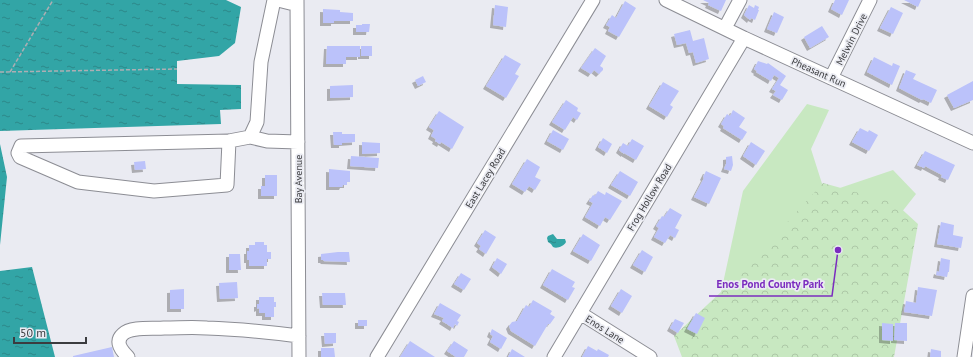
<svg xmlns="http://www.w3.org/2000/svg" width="973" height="357" font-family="'PT Sans',sans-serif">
<defs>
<pattern id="forest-crowns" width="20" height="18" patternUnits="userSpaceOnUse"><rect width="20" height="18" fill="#c8e8c1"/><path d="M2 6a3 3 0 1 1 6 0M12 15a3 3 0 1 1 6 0" fill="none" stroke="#adc8a7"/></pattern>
<pattern id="water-ripples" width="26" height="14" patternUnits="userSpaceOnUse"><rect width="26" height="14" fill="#32a5a6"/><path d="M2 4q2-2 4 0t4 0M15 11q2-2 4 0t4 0" fill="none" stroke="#2c8889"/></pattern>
<filter id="shadow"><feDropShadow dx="-3" dy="3" stdDeviation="0" flood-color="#0004"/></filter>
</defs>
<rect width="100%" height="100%" fill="#eaebf2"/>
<path fill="#c8e8c1" d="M807,104L829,110L811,149L825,193L893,170L916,194L890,227L707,357L743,191Z"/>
<path fill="url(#forest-crowns)" d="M823,183L895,203L918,224L894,357H682L674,336L739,275Z"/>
<path fill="url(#water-ripples)" d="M0,0H226L241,7L235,43L219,56L177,61V84L241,85V109L220,110L221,124L0,131Z
M0,144L7,177L0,245Z
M553,234L557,239H565L566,242C564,246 557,249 553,247L551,244L548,242L547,238L548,236Z
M32,267L55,357H0V271Z"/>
<path fill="#bbc2fa" filter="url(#shadow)" d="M703,0H726L721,11L708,5L709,3Z
M835,0H849L842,15L831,9Z
M904,0H921L918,7Z
M625,1L636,8L619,37L608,31L610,27L606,25L612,15L616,18Z
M495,5L508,7L506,27L493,25Z
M749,5L754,8L755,5L759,7L758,10H759L755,20L751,18L750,20L744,15Z
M891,7L903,13L893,34L880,28Z
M323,9L340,10V12L353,13V21H334V23H323Z
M774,12L784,17L777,33L767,29Z
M362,24H370L369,32H356V25H362Z
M822,26L829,37L810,48L804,37Z
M690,30L693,41L704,38L709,59L696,63L693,52L689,53L686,43L677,45L674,34Z
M327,46H360V57H346V64H326Z
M361,46H372V56H361Z
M595,48L606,56L600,66L603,68V70L599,74L594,70L591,74L581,68Z
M505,55L521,64L515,74L519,76L506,98L486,86Z
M874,57L892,66L893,63L900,66L892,85L867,72Z
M758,61L767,64L768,63L786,76L780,85L788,90L782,100L773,95L776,91L772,89L779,78L774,75L771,81L756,72L757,71L754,69Z
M906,70L916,74L913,79L937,90L931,103L923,99L922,100L899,88Z
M423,76L426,82L418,86L415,80Z
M973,81V100L954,108L947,95Z
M663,82L679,91L670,105L673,107L667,117L649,106Z
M353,85V97L330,98V86Z
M566,100L578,108L577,111L581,113L577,120L573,117L565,130L552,122Z
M733,110L745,118L739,127L747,132L742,140L723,128L724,126L721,124L727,114L730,116Z
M439,111L464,127L452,149L441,142L440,144L435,141L436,139L431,136L434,130L429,127Z
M860,128L868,132L869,130L878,135L869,151L852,142Z
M553,130L569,139L563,150L547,141Z
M333,132H342V134H355V142L342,143V145H334Z
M603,138L612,144L607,153L598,147Z
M632,139L644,146L636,160L624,153V154L619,150L623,143L628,146Z
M362,142L380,143V153L362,154Z
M751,142L765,151L756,165L743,156Z
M925,151L955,165L948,180L941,177L942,175L925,166L924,168L917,165Z
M351,156L379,158L378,168L350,166Z
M732,156L733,165L731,171L724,169L726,164V157Z
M527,159L540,167L535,177L541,180L535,190L529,186L525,192L512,184Z
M145,161L146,169L135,170L134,162Z
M329,169L350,171V182H347V185H343L342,187H329Z
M620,171L638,182L630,196L611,185Z
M706,171L721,178L709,204L694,197L704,178L703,177Z
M265,175H277V196H261V186H265Z
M598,191L605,195L606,192L622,201L610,220L605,217L600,226L585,217L593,203L589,201L593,195L595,196Z
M670,208L682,215L675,228L679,230L675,238L670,235L665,243L654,237L659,228L656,226L662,216L664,217Z
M941,222L954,225L953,235L963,237L961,248L937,244Z
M485,230L496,237L486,254L479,249L481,246L477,243Z
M583,234L600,245L591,261L573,251Z
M255,242H264V245H267V252H271V259H267V266H249V260H247V251H249V245H255Z
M642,250L653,257L645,272L633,265Z
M338,252H349L350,262L323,261L324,260H321V254Z
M229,254H240L241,270H229Z
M497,258L507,264L501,274L492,267Z
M941,258L950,260L949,272H948L947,277L936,275L937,271L939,272Z
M552,269L575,282L572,287L575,288L568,300L543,285Z
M461,273L471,279L464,290L454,284Z
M237,282L238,298L220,299L219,283Z
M918,287L937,290L932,316L904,312L906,301L916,303Z
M184,289V309H170V290Z
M621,289L632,296L622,313L611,306Z
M322,293H345L346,305H323Z
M259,297H274V302H276V307H274V317H265V313H259V308L257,309V304H259Z
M533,300L552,311L550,314L555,317L550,324H548L535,346L511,331L509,326L512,322L517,321L526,305L529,307Z
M440,303L461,315L457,321L459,322L457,326L455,324L453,328L442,321L444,318L434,314Z
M696,313L705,318L697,334L687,329Z
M675,319L684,323L678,333L670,328Z
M358,320H367V326H358Z
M882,323L893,324V341L882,340Z
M895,323H907V341L894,340Z
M492,329L507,338L501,349L490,342L493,336L490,334Z
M324,333H336V343L325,344Z
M410,341L435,357H400Z
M454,341L468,350L464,357H456L447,351Z
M588,346L597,351L598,349L609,355L608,357H582Z
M112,347L114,357H73V356Z
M321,348H334L335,357H321Z
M512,349L525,357H508Z
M931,349L941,351V357H930Z"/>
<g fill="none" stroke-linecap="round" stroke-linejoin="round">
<g stroke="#8c8d94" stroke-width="15">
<path id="minor" d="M278,0L290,3H297
M297,0L299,357
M666,0L744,38L973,143
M725,28L740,0
M831,78L870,0
M250,137L267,141L298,142
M229,141L227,185L154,191L78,182L20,157L18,153L21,146L229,141L250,137L257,122L261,62L274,0
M580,313L650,357
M128,357C122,351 114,342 123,334C131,326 154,329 164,328C179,328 193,327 207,328C238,329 268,332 299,336
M377,357L593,0
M554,357L744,38
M964,357L973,296"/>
</g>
<path stroke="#adaeb3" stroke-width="1.5" stroke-dasharray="4 2" stroke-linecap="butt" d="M0,72L177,69
M10,72L53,0"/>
<use href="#minor" stroke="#fff" stroke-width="13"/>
</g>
<g text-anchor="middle" stroke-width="3.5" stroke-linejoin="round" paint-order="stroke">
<g font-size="10" fill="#3b3c3f" stroke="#eaebf2">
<text transform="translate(851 39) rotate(-63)" y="4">Melwin Drive</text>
<text transform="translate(819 72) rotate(24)" y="4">Pheasant Run</text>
<text transform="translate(485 178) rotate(-59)" y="4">East Lacey Road</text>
<text transform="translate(298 179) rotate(-90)" y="4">Bay Avenue</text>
<text transform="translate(649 197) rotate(-59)" y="4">Frog Hollow Road</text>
<text transform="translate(605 329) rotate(32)" y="4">Enos Lane</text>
</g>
</g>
<path fill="none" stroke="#7b2cbf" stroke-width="1.5" d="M838 250L832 296H709"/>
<circle fill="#7b2cbf" stroke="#eaebf2" stroke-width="1.5" cx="838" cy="250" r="4"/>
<g font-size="11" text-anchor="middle" font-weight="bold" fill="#7b2cbf" stroke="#eaebf2" stroke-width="3.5" stroke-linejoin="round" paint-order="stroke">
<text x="770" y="288">Enos Pond County Park</text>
</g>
<path d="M14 337v6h72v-6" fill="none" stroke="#3b3c3f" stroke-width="2"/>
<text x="20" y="337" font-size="12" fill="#3b3c3f" stroke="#eaebf2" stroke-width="3" paint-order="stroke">50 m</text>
</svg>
